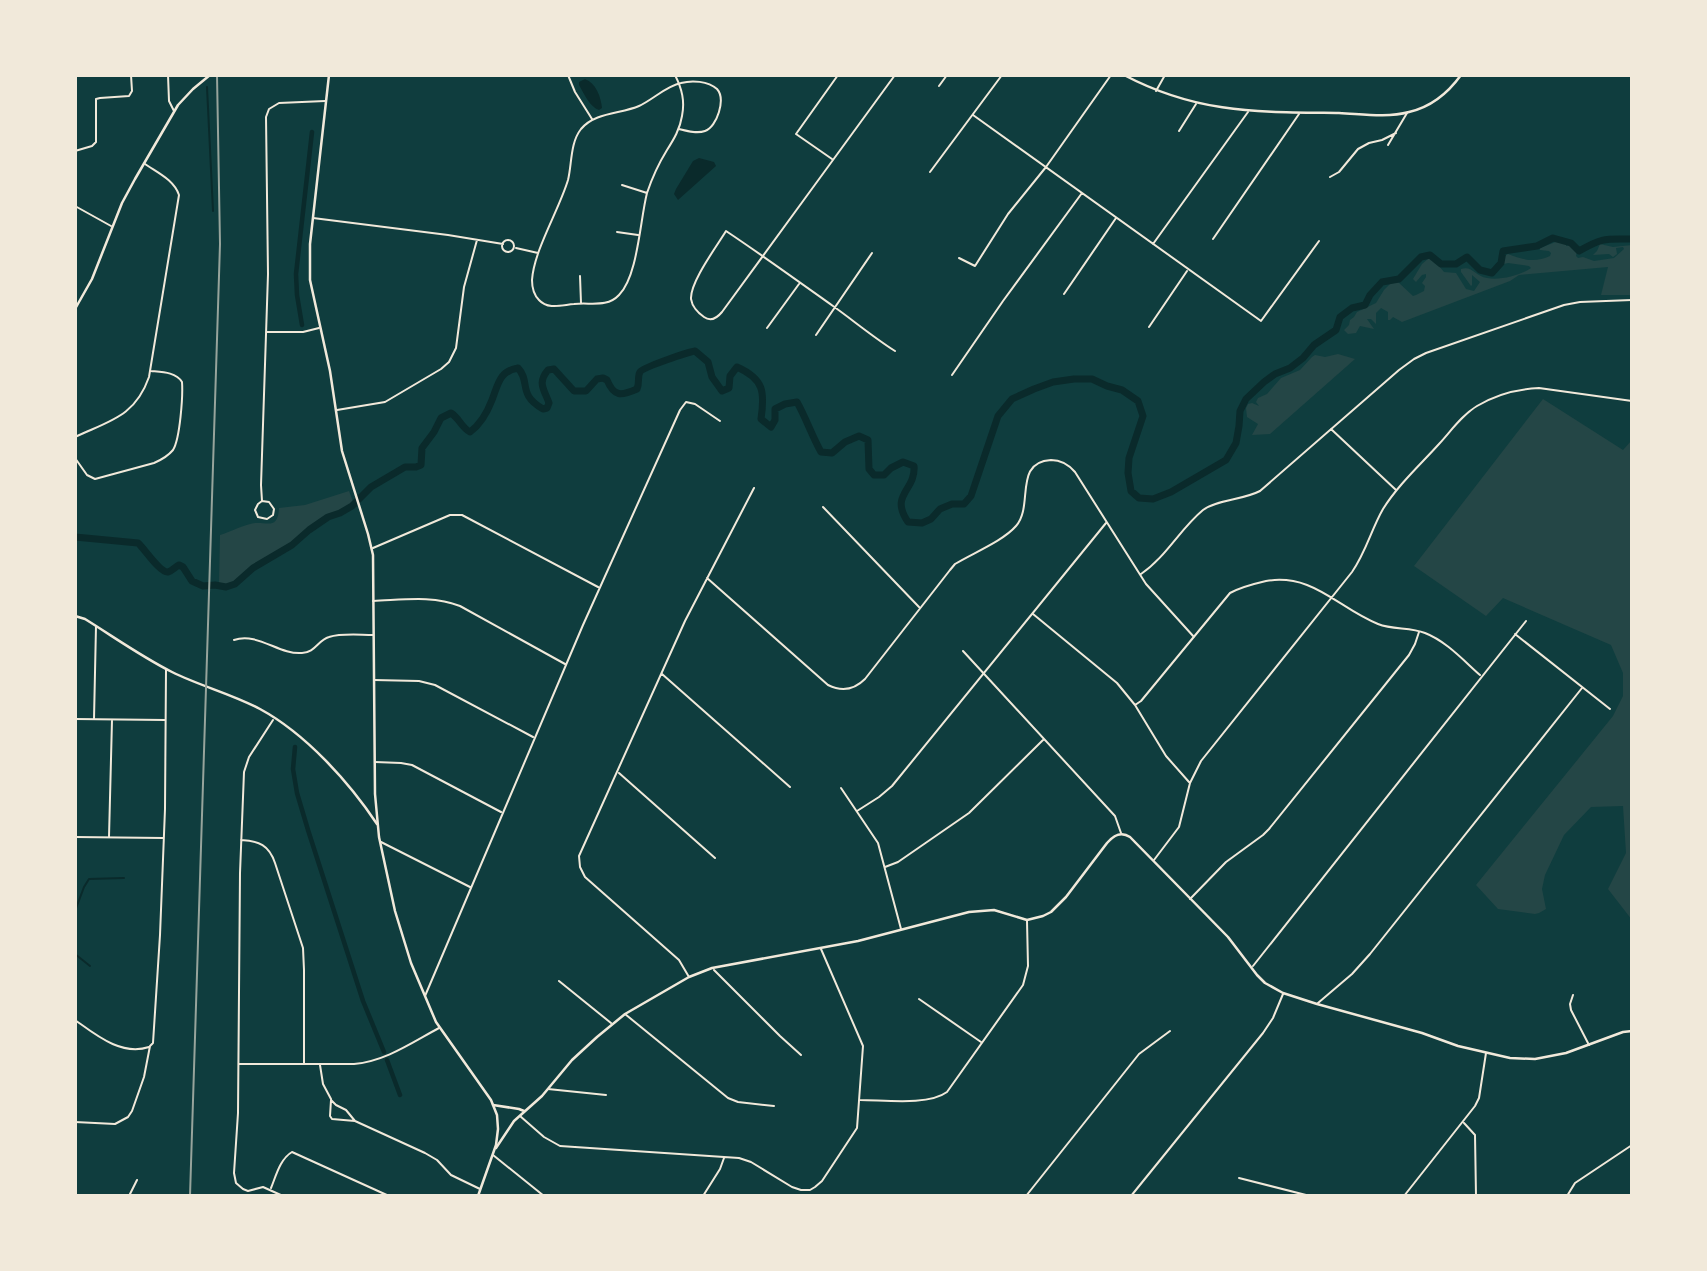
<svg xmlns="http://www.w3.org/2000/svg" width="1707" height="1271" font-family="'Work Sans',sans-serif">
<rect width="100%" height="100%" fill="#0f3d3e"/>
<path fill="#244646" d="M1561,240L1566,243V246L1570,245L1577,251L1576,256L1578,258L1583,257L1594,261L1614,258L1624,249L1623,247L1616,248L1617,254L1613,257L1609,254L1593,255L1597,251L1600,244L1613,247L1632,245V295H1601L1608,267L1519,275L1510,281L1402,322L1393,317L1390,320H1388V312L1381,308L1376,313V324L1371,319H1367L1374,329L1360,326L1356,333L1348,334L1344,330L1349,325L1350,320L1354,317L1357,312L1376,303L1384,290L1392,282H1398L1413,296L1416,295L1424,291L1425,286L1422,283L1426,277V274L1422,275L1416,282L1413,279L1422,264L1429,258L1433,259L1444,272L1456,273L1466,289L1474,291L1480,282L1472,275V285L1471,286L1461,272V269C1472,265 1475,276 1487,278C1499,281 1522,275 1531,268L1529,266L1508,263L1504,264L1502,258L1508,254C1522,260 1536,263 1550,256L1551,253L1549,251L1540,250V248Z
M1338,354L1355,359L1270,434L1252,435L1258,424L1247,417L1246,408L1248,404L1252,403L1259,406L1256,402L1258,398L1267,394L1281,378L1300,370L1312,357L1315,355L1325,357Z
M1543,399L1623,450L1632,440V920L1608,889L1626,853L1623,806L1591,807L1564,835L1545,875L1542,889L1546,909L1539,913L1535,914L1498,909L1476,885L1613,716L1623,696V673L1611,645L1503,598L1486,616L1414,566Z
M349,491L354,504L352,506L340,513L328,517L309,530L292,545L253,568L235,584L226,587L219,585L220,535C230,532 245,524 255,523C267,522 278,530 279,508L305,505Z"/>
<path fill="#0a2a2b" d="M585,79C596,83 601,97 602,108L599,110C590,107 584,94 579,85V82Z
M699,158L714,162L716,166L678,200L674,194L676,189L693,161Z"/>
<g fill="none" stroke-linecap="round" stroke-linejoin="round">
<path stroke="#0a2a2b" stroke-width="2" d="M207,87L213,211
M75,911L84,887L89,879L124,878
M75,954L90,966"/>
<path stroke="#0a2a2b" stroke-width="4.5" d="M302,325L297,295L296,274L312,132
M295,747L293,769L297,793L308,830L363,1001L384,1052
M387,1060L400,1095"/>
<path stroke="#0a2a2b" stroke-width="7" d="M75,537L138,543C144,548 160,573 168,572C172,571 175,567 179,565L183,567L192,581L203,586L215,585L226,587L235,584L253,568L292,545L309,530L328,517L340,513L352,506L371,487L405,467H416L421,465L422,448L434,432L441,418L451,413C460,419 461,427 470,432C481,424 487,413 492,400C498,385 499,371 518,368C531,382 517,394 543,409L547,408L549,403C544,389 537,383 548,370L554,369L574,391H586L597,379L603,378L607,380C614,397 621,396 637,389C640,382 637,377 640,372C643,367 689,352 695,351L708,362L712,377L722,391L729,388L730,376L737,367C764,379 765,392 761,419L771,427L775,420V409L785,404L797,402C806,418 812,436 821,452L832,453L845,442L859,436L868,440L869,469L874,475H884L891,468L903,462L914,466C916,491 889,494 908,522L922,523L931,519L940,509L952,504H964L971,496L998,416L1012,399L1034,389L1053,382L1074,379H1092L1107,386L1122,390L1138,401L1143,416L1129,458L1128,473L1131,491L1139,498L1153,499L1171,492L1226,460L1236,443L1239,426L1240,411L1246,399L1264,382L1275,374L1290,368L1303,358L1314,345L1336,330L1340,317L1352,308L1365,305L1370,295L1382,282L1399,279L1421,257L1430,255L1441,264H1456L1467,257L1480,270L1492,273L1501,263L1503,251L1537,246L1553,238L1571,243L1579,251C1603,237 1606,239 1632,239"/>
<path stroke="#f1e9da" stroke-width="2" d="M168,75L169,101L174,111
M568,75L575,92L592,119
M675,75C682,89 685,101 682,116C680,129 674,139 667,150C659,163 652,178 647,193C640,220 638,276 619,295C607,308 590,302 574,304C562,305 548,310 539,300C534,295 532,287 532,280C534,250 559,210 568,180C572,164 570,143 581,129C595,112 621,114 639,106C654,99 666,86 681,83C692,80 708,81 717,89C726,99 717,127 705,131C697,134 687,131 679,129
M939,86L947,75
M1156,91L1165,75
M973,115L1261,321L1319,241
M1179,131L1196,104
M1388,145L1407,113
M75,151L92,146L96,142V99L100,98L129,96L132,91L131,75
M832,159L796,134L838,75
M930,172L1002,75
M1330,177L1339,172L1358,149L1369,143L1382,140L1396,133
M622,185L647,193
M75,206L111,226
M313,218L448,235L503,244
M617,232L638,235
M1213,239L1299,114
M502 246a6 6 0 1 1 12 0a6 6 0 1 1-12 0Z
M1153,244L1248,112
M516,248L538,253
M959,258L975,266L1008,214L1046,167L1111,75
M580,276L581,303
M1064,294L1116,218
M1149,327L1187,271
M767,328L799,284
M266,332H303L319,328
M816,335L872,253
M895,351C873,337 854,321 833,306C798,281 762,255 726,231C717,246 690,282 691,299C692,306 698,313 704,317C711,322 717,318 722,312C780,233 837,154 895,75
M952,375L1003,301L1082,193
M337,410L385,402L441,369L449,362L456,348L464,287L477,240
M1331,429L1396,490
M75,437C109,421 135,417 149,377L179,195C174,180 158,173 145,164
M75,458L87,475L95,479L154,463C161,460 168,456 173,450C180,439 183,396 182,382C176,372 162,372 151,371
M262,501L269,502L274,509L273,515L267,519L258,517L255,510L258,504L262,501L261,485L268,274L266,117L269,109L279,103L325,101
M823,507L919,607
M373,548L450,515H462L598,587
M1141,574C1166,557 1180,529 1203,510C1216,500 1243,500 1260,491L1399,370L1414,359L1426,353L1564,305L1580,302L1632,300
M707,578L828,685C842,692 854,690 865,679L950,570L955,564C973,553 1003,541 1016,526C1034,506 1013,462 1051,460C1061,460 1069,465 1075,472L1146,584L1194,637
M373,601C402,600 433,595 460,606L565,664
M1033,614L1117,683L1135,705L1166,756L1189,782
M1515,634L1610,709
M234,640C258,632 279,655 302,653C315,653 318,640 329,637C342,633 359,635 373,635
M963,651L1115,816L1121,833
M662,674L790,787
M374,680L419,681L435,685L533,737
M1135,705L1141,701L1230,593C1241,587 1253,584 1266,581C1313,573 1338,608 1378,624C1393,630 1410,627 1425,633C1446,641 1464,661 1480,675
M75,719L165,720
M94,719L96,626
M273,720L249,757L244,772L240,873L238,1113L234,1173L236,1183L243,1189L248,1191L263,1187L283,1196
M375,762L401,763L412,765L501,812
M619,773L715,858
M841,788L878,843L901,929
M857,811L879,797L892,786L1106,523
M75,837L163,838
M109,837L112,720
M241,840C259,841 269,845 275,863L303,948L304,970V1064
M381,842L470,887
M1154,860L1179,827L1190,783L1201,761L1352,572C1366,552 1371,530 1383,509C1398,485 1420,465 1439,444C1451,431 1462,415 1477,406C1495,395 1518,389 1539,388L1632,401
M885,867L898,862L969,813L1043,740
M1190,899L1226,862L1263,835L1269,829L1409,655L1415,644L1419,632
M1253,966L1526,621
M714,970L780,1036L801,1055
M689,977L679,960L585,877L580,867L579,856L685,621L754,488
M559,981L611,1023
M1573,995L1570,1004L1571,1010L1589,1045
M425,996L583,625L680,410L686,402L695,404L720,421
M919,999L981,1042
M1318,1003L1352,974L1370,954L1582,688
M625,1014L728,1098L738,1102L774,1106
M75,1020C96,1035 121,1056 149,1047
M239,1064H354C386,1061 411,1043 439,1028
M320,1065L323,1084L331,1099
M548,1089L606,1095
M331,1100L336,1105L346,1110L355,1121L332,1119L330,1116Z
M860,1100C884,1100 928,1106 947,1092L1023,985L1028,966L1027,921
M520,1116L544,1137L560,1146L739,1158L751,1162L792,1187L801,1190H810L815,1187L822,1181L857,1128L863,1046L821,949
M355,1121L425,1153L437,1160L451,1175L480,1189
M75,1122L115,1124L128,1117L132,1111L144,1077L150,1046L153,1043L160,935L165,809L166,670
M1464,1123L1475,1135L1476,1196
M493,1155L544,1196
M1239,1178L1310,1196
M271,1188C276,1176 280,1159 292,1152L389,1196
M129,1196L137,1180
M703,1196L720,1169L724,1158
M1026,1196L1139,1054L1170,1031
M1131,1196L1263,1033L1273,1018L1283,994
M1404,1196L1475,1106L1479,1098L1486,1053
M1567,1196L1575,1183L1632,1145"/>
<path stroke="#f1e9da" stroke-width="2.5" d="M1124,75C1198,114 1258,112 1339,113C1362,114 1387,118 1409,112C1431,107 1448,93 1461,75
M75,309L92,279L122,203L135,179L178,105L193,89L210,75
M75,616L85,619C114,637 142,657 172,672C200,686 232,694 260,709C306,734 349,782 377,824
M493,1105L519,1109L524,1111
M496,1148L514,1121L542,1096L572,1060L597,1037L625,1014L689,977L712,968L858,941L969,912L994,910L1027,920L1043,916L1051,912L1066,897L1107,843C1114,835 1121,831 1130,837L1228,937L1257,975L1265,983L1283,993L1317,1004L1422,1033L1458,1046L1510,1058L1535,1059L1566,1053L1623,1032L1632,1031"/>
<path stroke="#f1e9da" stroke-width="2.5" d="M329,75L310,244V280L330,371L342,451L368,534L373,555L375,794L379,837L395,911L411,963L436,1022L491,1100L497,1115L498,1129L496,1145L478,1196"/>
<path stroke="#97a49c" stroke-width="2" d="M190,1196L220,244L217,75"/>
</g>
<rect width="1707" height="1271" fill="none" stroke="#f1e9da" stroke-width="154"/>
</svg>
